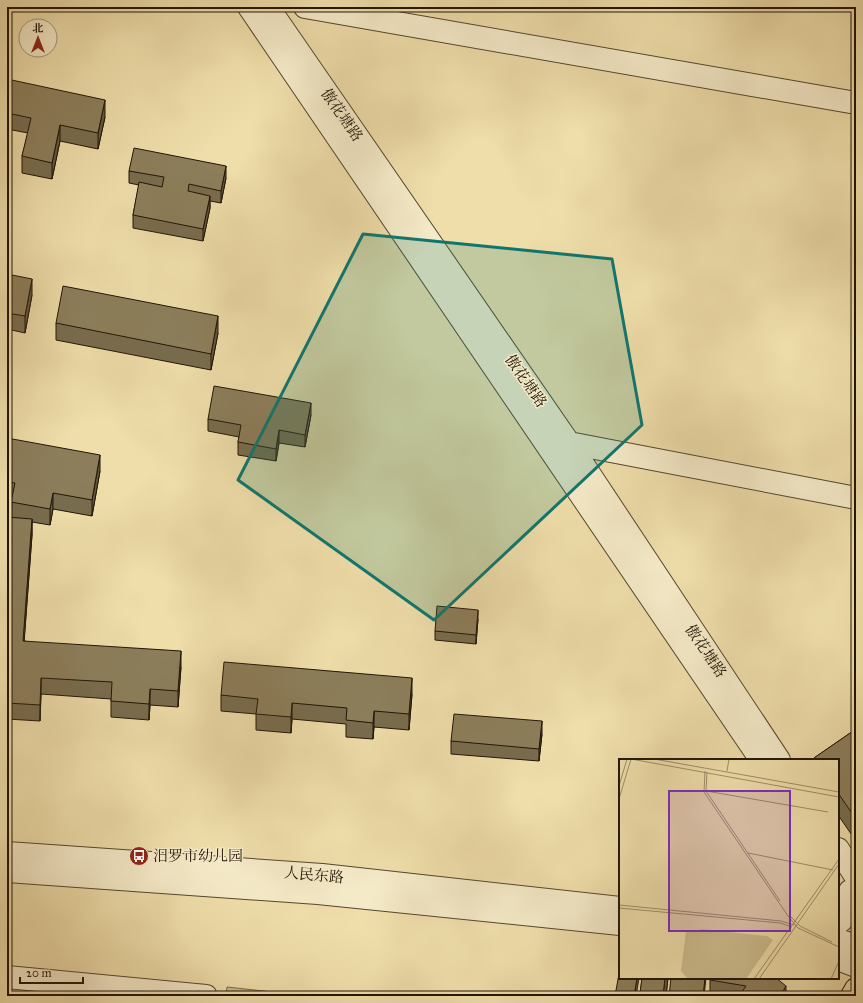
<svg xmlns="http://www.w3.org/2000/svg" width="863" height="1003" font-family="'IM FELL Great Primer','Noto Serif SC',serif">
<rect width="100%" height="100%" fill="#efdeaa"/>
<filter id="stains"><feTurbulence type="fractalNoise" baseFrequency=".005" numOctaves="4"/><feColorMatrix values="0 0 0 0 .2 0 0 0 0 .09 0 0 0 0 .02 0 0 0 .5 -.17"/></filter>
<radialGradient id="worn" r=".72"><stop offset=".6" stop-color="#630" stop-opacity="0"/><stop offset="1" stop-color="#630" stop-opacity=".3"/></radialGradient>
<path fill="#ccbc8e" stroke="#76684a" d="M227,987L309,996H226Z"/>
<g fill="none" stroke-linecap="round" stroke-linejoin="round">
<g stroke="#54472f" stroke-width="24">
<path id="minor" d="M249,7L761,760
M268,7L569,443L779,760
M305,7L856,103
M569,443L856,498
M838,849L856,877
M7,853L322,875L620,908
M7,871L318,893L620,924
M838,923L842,920L850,891
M838,940L856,946
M838,959L856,966
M7,977L206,996"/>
</g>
<g stroke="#211506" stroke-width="24">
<path id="major" d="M852,996L856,989"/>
</g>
<use href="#minor" stroke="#f5eac8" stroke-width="22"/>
<use href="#major" stroke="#efdeaa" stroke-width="22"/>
</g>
<path fill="#786c4e" stroke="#211506" d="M7,79L105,117L98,149L60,141L52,179L22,173V156L28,133L7,129Z
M129,171L226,178L221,203L210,201V208L203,241L133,228V215L139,185L129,183Z
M7,274L32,295L25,333L7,329Z
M56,323L218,333L211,370L56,340Z
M311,415L305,447L279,443L276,461L238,455V442L239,437L208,431V419Z
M7,438L100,471L92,516L53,509L50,525L32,522V535L24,641L181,667L178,707L150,705L149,720L111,717V699L41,694L40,721L7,719V517L11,518L12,499L7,498Z
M478,619L476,644L435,640V631Z
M412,694L409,730L374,727L373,739L346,737V724L292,719L291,733L256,730V714L221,711V695Z
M856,729V841L838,815V760H814V758Z
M542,734L539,761L451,754V741Z
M642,978H668L666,996H640Z
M710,978H776L786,996H710Z"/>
<path fill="#625840" stroke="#211506" d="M105,100V117L98,149V133Z
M60,125V141L52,179V163Z
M226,166V178L221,203V191Z
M210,196V208L203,241V229Z
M32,279V295L25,333V316Z
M218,316V333L211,370V354Z
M311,403V415L305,447V435Z
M279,430V443L276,461V449Z
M100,455V471L92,516V500Z
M53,493V509L50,525V509Z
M32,519V535L23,657V641Z
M478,610V619L476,644V635Z
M181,651V667L178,707V691Z
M41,678V694L40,721V705Z
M412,678V694L409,730V714Z
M150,689V705L149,720V704Z
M292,703V719L291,733V717Z
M374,711V727L373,739V723Z
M542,721V734L539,761V749Z
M637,978H639L636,996H634Z
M665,978H668L666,996H663Z
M705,978H706L704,996H703Z
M786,986V996H780Z"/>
<path fill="#8c7e5b" stroke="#211506" d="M7,79L105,100L98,133L60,125L52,163L22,156L31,118L7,113Z
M134,148L226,166L221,191L189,184L188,191L210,196L203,229L133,215L139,182L162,187L164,177L129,171Z
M7,274L32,279L25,316L7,313Z
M63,286L218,316L211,354L56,323Z
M214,386L311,403L305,435L279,430L276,449L238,442L241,425L208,419Z
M7,438L100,455L92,500L53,493L50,509L11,502L15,483L7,482Z
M7,517L32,519L23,641L181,651L178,691L150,689L149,704L111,701L112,682L41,678L40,705L7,703Z
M437,606L478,610L476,635L435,631Z
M224,662L412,678L409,714L374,711L373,723L346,720L347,708L292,703L291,717L256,714L258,699L221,695Z
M454,714L542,721L539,749L451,741Z
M856,729V819L838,793V760H815L814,758Z
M620,968V978H637L634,996H615Z
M642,978H665L663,996L640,993Z
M671,978H705L703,996H669Z
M710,978H776L786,986L780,996H739L746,986L710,980Z"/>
<path fill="#0f766e" fill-opacity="0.2" stroke="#0f766e" stroke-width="3" stroke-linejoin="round" d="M363,234L612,259L642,425L434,620L238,480Z"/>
<defs>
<g id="bus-disc" transform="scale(1)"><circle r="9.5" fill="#8f2418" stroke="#f5eac8"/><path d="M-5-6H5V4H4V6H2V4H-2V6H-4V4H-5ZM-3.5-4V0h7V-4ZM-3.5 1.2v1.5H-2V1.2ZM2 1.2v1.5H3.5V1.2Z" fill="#fff"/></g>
</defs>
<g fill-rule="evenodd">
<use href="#bus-disc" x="139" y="856"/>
</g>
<g text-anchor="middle" stroke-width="3" stroke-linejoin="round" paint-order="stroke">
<g font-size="15" fill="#211506" stroke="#f5eac8">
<text transform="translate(342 115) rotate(55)" y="5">傲花塘路</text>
<text transform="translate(526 381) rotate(55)" y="5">傲花塘路</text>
<text transform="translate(706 651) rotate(56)" y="5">傲花塘路</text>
<text transform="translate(314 875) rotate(5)" y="5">人民东路</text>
</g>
<g font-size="15" fill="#211506" stroke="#f5eac8" text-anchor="start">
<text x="153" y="861">汨罗市幼儿园</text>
</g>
</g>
<g transform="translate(619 759)">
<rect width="220" height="220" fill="#efdeaa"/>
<path d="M82,170L148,177L154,181L127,220H69L62,212L67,172L81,173Z" fill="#ccbc8e"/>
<path fill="none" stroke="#9d8e68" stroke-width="1" d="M12,0L220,38M35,0L220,33M86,12L85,33L169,157L179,169L220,188M108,12L110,0M88,13L87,32L161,142M0,27L8,0M87,32L209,53M0,40L12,0M129,94L214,111M0,146L162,162L175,166M0,149L161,164L173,168M171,157L181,167L213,183M135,220L220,100M140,220L220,105M212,220L220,202"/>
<path fill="#7b2cbf" fill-opacity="0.15" stroke="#7b2cbf" stroke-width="2" d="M50,32H171V172H50Z"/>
<rect width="220" height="220" fill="none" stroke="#211506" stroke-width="2"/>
</g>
<rect width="863" height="1003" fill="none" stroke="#efdeaa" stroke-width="24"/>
<rect x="8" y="8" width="847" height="987" fill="none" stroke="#211506" stroke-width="2"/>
<rect x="12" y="12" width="839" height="979" fill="none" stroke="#211506"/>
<g transform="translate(38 38)"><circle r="19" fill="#f5eac8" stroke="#a0957a"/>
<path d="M0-3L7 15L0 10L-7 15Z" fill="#8f2418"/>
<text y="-6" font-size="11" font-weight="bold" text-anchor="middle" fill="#211506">北</text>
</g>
<path d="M20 977v6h63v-6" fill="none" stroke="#211506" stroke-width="2"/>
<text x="26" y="977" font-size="12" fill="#211506" stroke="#f5eac8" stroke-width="3" paint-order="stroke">20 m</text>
<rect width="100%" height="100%" filter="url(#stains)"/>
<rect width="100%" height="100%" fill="url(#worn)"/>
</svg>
